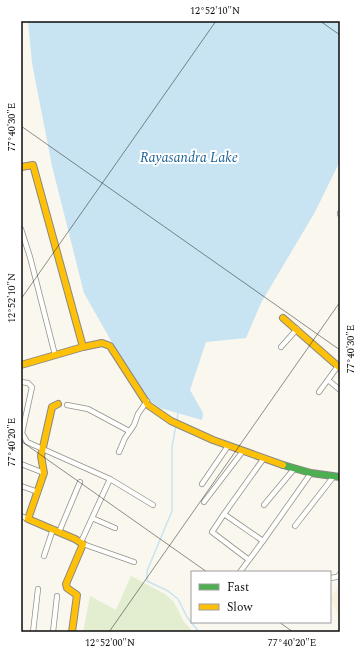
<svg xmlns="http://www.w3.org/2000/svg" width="361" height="653" font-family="Spectral,serif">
<rect width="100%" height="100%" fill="#faf7ee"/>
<path fill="#f6f2db" d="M340,584V619L330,598Z"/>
<path fill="#e2eecf" d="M131,576L165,594L174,602L184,622L193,632H83L90,596L116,610Z"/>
<path fill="#c8e3f1" d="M28,21H340V161L315,212L261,303L246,338L206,342L190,390L203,413L202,420L160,408L141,394L84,293L52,166L32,63Z"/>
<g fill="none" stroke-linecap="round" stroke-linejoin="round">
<path stroke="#c8e3f1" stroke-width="1.5" d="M177,422L178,412
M176,425L172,447V511L147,571V581L168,591L178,599L187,617L199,632"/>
<g stroke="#93918d" stroke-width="6">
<path id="street" d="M340,213V214
M21,229L30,257L55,355
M281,347L297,329
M328,380L340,390
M21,382L28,383L32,387L22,433L27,442L110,479L153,505
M319,392L338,366
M67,405L88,409L129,431
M119,452L125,438L134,425L138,414L147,401
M264,458L224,514L263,541L311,473
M21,464L44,473
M202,484L228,446
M21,486L38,492
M204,502L243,451
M264,505L294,469
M224,514L212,532L249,560
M21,516L28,519
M92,518L115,528
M295,526L334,476
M59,532L80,482
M81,542L110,479
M83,544L134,562
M44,556L53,529
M240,572L263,541
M330,578L337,577L340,574
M33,632L38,589
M53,632L57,596"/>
</g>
<g stroke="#898884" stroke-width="8">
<path id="fast" d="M283,465L311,473L340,477"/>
</g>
<g stroke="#898884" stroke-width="8">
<path id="slow" d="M21,167L33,165L83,347
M283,318L340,368
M21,365L83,347L102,343L110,346L148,405L171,421L213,440L283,465
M58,404L52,407L41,456L44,473L28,519L75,539L83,544L66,584L67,588L77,595L72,632"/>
</g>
<use href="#street" stroke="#fefefc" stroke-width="4.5"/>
<use href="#fast" stroke="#4caf50" stroke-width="6"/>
<use href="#slow" stroke="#ffc107" stroke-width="6"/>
</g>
<path fill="none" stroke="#0b0b0b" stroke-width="1" stroke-opacity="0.45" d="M320,21L340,35M21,126L340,350M21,299L216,21M21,441L207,572M279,622L293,632M109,632L340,302"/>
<g text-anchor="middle" stroke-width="4" stroke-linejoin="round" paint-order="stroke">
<g font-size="14" font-style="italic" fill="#1c6295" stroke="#fff">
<text x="189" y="162">Rayasandra Lake</text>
</g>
</g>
<rect width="361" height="653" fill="none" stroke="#ffffff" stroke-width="44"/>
<rect x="191" y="571" width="140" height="52" fill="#ffffff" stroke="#9d9d9d"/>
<rect x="199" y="584" width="20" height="6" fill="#4caf50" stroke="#9d9d9d"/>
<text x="227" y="591" font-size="12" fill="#0b0b0b">Fast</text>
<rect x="199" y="604" width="20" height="6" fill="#ffc107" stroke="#9d9d9d"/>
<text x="227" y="611" font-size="12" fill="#0b0b0b">Slow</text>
<rect x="22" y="22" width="317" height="609" fill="none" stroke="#0b0b0b" stroke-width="1.5"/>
<g font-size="10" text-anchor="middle" fill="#0b0b0b">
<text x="215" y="14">12°52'10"N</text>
<text transform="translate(11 127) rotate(-90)" y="4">77°40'30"E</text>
<text transform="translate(11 298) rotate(-90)" y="4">12°52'10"N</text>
<text transform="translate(350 349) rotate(-90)" y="4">77°40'30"E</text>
<text transform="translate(11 442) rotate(-90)" y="4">77°40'20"E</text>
<text x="110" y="646">12°52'00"N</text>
<text x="292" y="646">77°40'20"E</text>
</g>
</svg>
